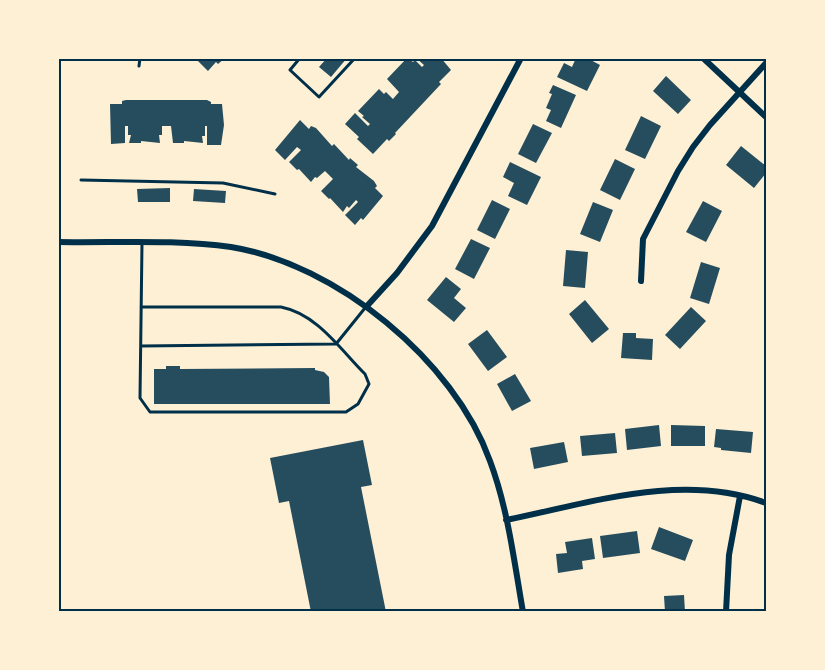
<svg xmlns="http://www.w3.org/2000/svg" width="825" height="670" font-family="Georgia,serif">
<rect width="100%" height="100%" fill="#fdf0d5"/>
<path fill="#264d5e" d="M195,58H225L218,64L216,62L208,71Z
M327,58H347L331,77L319,67Z
M407,58H412L410,60L413,62L415,60L422,67L424,65L416,58H441L451,70L439,82L441,84L395,133L396,134L389,141L387,139L373,154L357,139L359,137L345,124L355,113L368,126L370,124L362,117L364,116L358,111L379,89L384,94L386,92L393,99L399,92L387,79Z
M576,58H587L600,65L587,91L557,77L564,63L572,67Z
M666,76L691,100L678,114L653,91Z
M553,85L576,95L561,128L546,121L551,110L546,108L552,94L549,93Z
M126,100H207L211,102V104H222L224,125L221,145H207V126H205V136H202L203,143L184,141V143H173L171,126H162V135H159L160,143L141,141V143H129L131,135H128V126H125V143L111,144L110,104H122V101Z
M641,116L661,126L645,159L625,150Z
M300,120L309,129L311,126L316,128L332,146L334,144L349,160L350,158L358,165L356,167L374,181L377,186L375,188L383,196L363,220L361,218L355,225L345,215L358,202L356,200L349,208L347,206L343,212L330,198L329,199L321,191L333,179L325,171L317,178L315,177L311,182L299,169L297,170L289,162L301,150L297,147L285,160L275,150Z
M533,124L552,133L536,163L518,154Z
M741,146L766,166V173L754,188L726,165Z
M615,159L635,169L620,200L600,190Z
M510,162L541,177L527,205L508,196L514,183L503,177Z
M170,188V202H138L137,189Z
M194,189L226,191L225,203L193,201Z
M492,200L510,209L495,239L477,230Z
M703,201L722,211L706,242L686,232Z
M593,202L613,210L600,242L580,234Z
M471,239L490,248L474,279L455,269Z
M566,250L588,252L585,288L563,286Z
M701,262L720,268L709,304L690,298Z
M446,277L461,289L454,298L466,308L454,322L427,300Z
M585,300L609,329L592,343L569,314Z
M691,307L706,321L680,349L665,335Z
M487,330L507,357L488,371L468,344Z
M623,333H636V338L653,339L652,360L621,358Z
M166,366H180V369L315,368V370L324,372L329,377L330,404H154V369H166Z
M515,374L531,401L512,411L497,384Z
M659,425L661,446L627,450L625,429Z
M671,425L705,426V446H671Z
M716,429L753,432L751,453L721,450V448L714,447Z
M615,433L617,453L582,456L580,436Z
M363,440L372,485L361,487L386,612H311L289,501L279,503L270,458Z
M564,442L568,462L534,469L530,448Z
M659,527L693,540L685,561L651,549Z
M637,531L640,553L603,558L600,536Z
M592,538L595,559L582,561L583,569L558,573L556,554L567,553L565,542Z
M684,595L685,612H665L664,596Z"/>
<g fill="none" stroke-linecap="round" stroke-linejoin="round">
<path stroke="#003049" stroke-width="3" d="M300,58L290,70L319,97L355,58
M139,66L140,58
M81,180L223,183L275,194
M141,307H281C317,314 340,349 365,374L369,384L358,404L346,412H150L140,398L142,243
M141,346L336,344L365,308"/>
<path stroke="#003049" stroke-width="6" d="M703,58L766,117
M58,242C115,243 175,239 231,247C336,264 454,360 490,461C508,509 514,561 523,612
M641,281L643,239L678,171L693,147L710,125L766,63
M367,306L397,273L432,226L521,58
M506,520C590,503 682,472 766,503
M726,612L729,555L740,496"/>
</g>
<rect width="825" height="670" fill="none" stroke="#fdf0d5" stroke-width="120"/>
<rect x="60" y="60" width="705" height="550" fill="none" stroke="#003049" stroke-width="2"/>
</svg>
